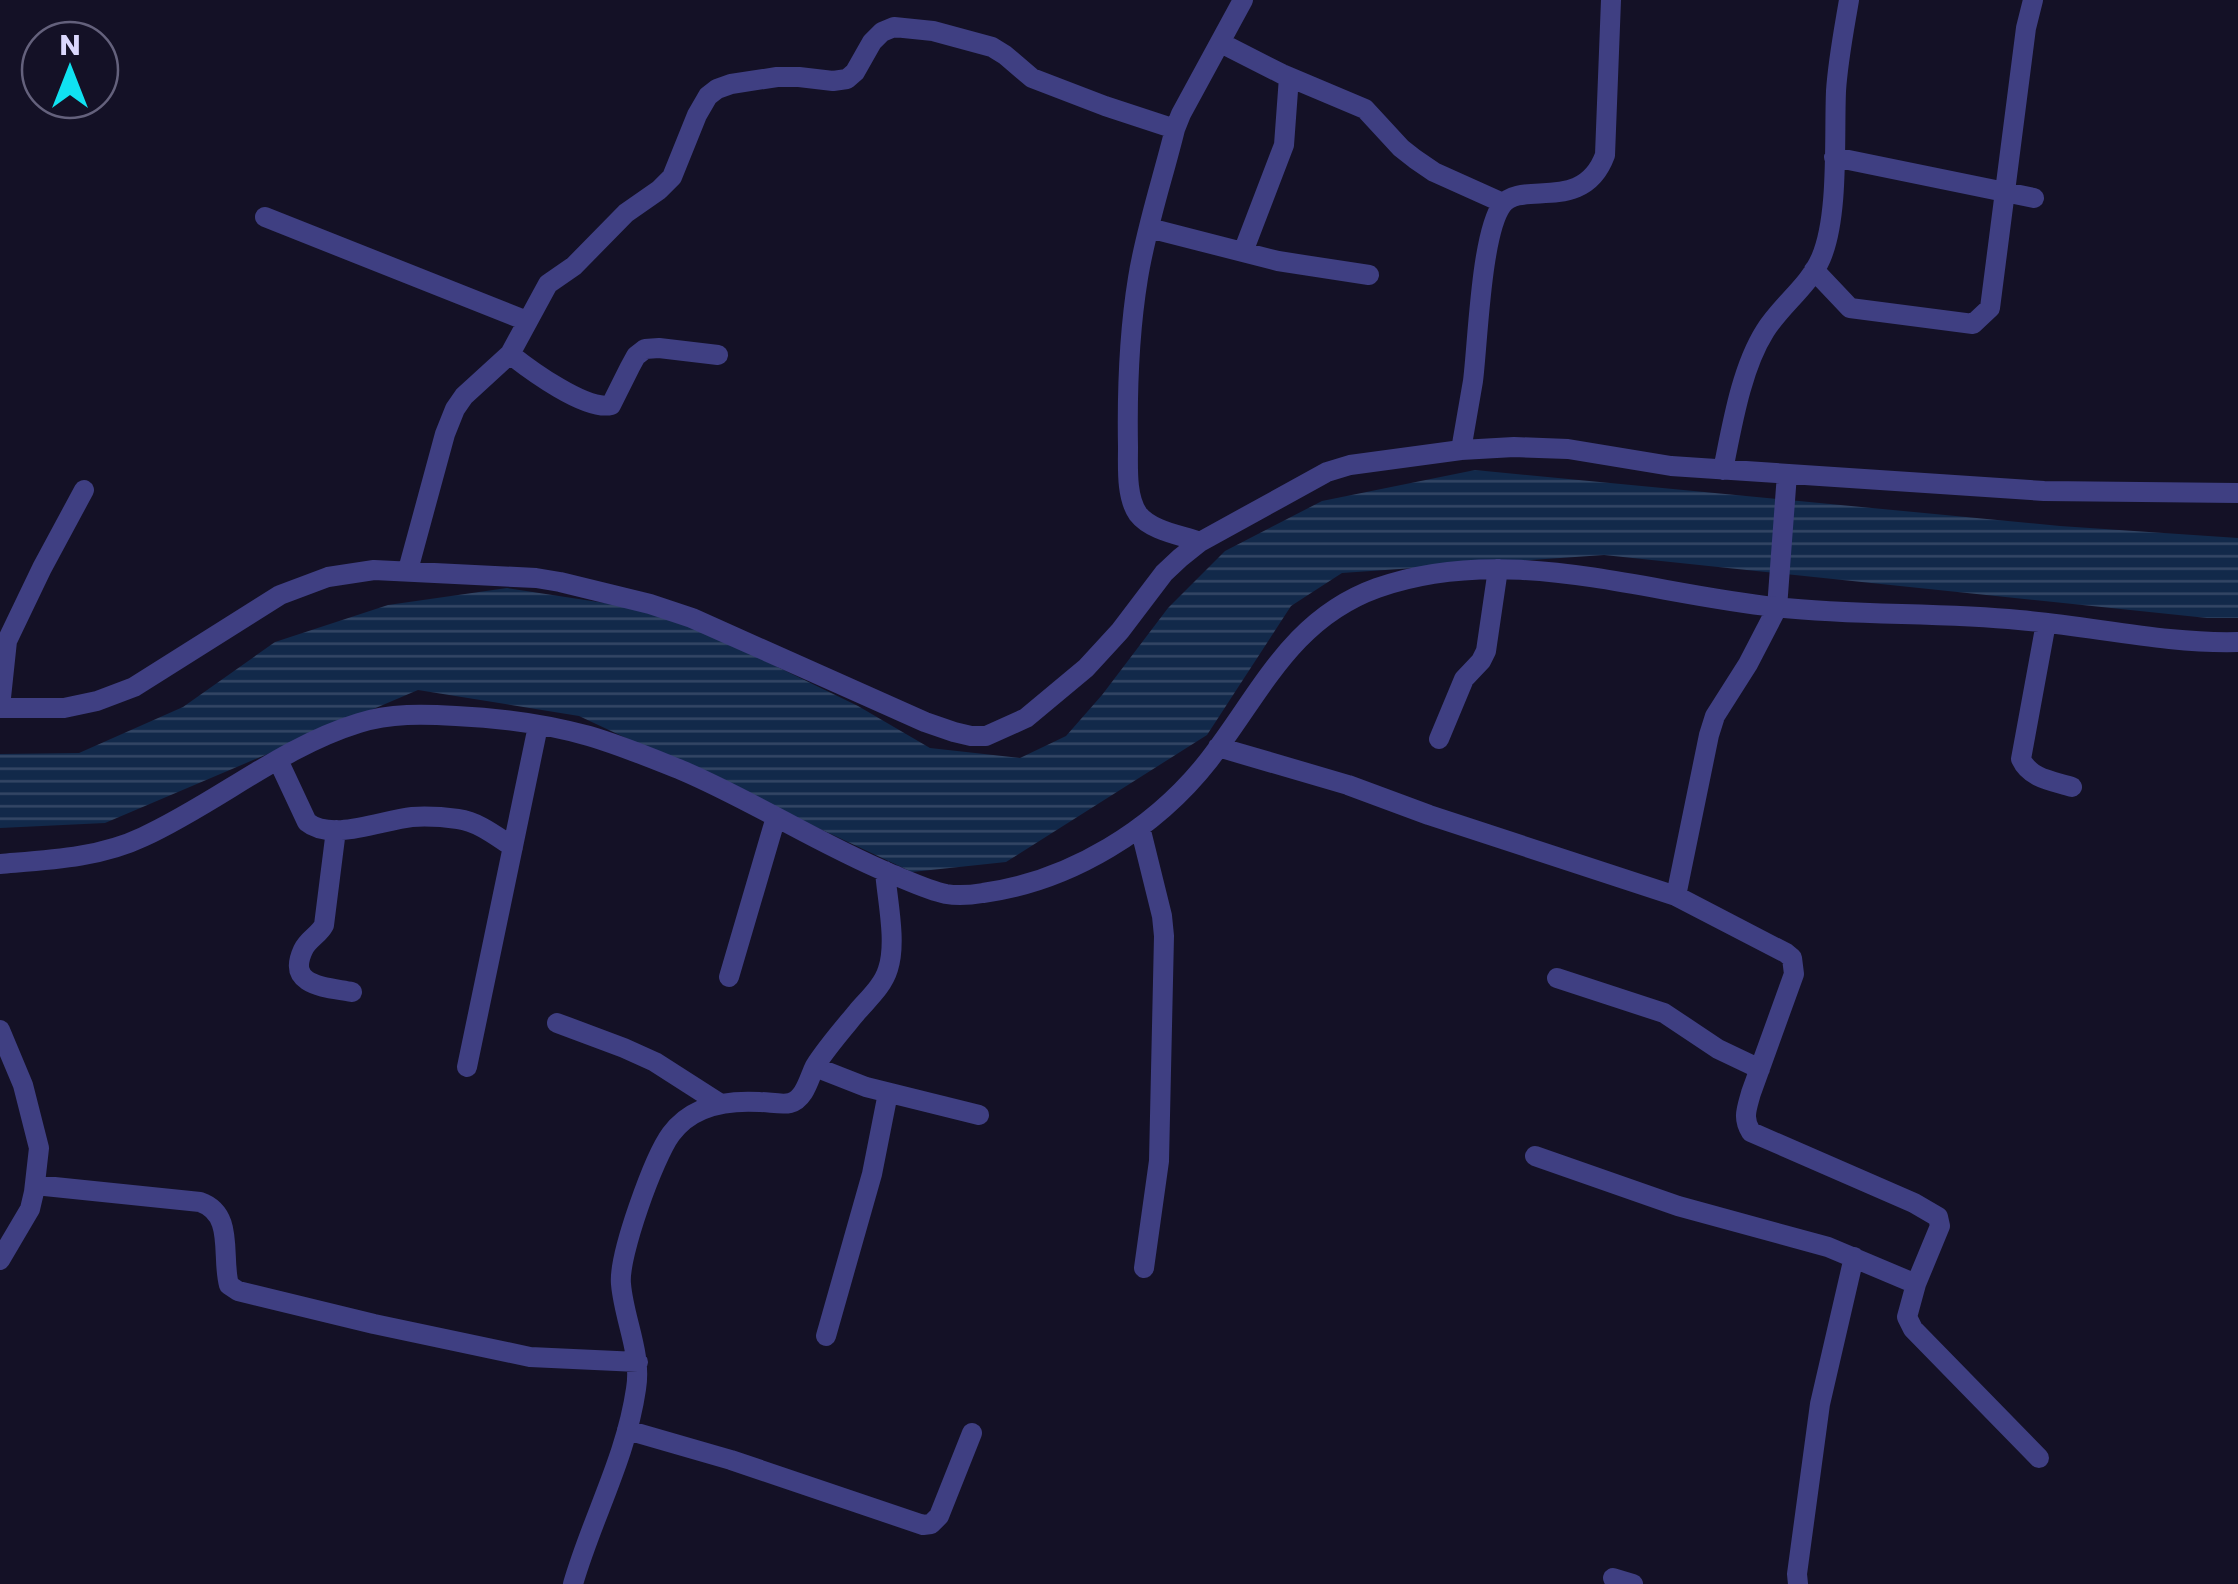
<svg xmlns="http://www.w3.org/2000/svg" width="2238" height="1584" font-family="Poppins,sans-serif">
<defs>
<pattern id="water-rules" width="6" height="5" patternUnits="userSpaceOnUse" patternTransform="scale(2.5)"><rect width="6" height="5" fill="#12294a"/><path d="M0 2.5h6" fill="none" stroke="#344765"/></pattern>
</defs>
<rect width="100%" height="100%" fill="#141126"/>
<path fill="url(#water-rules)" d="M1475,470L2060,526L2238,538V618H2207L1604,555L1342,573L1291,606L1207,735L1006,862L912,872L579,716L418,690L105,823L0,828V754L79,753L183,707L275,642L388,605L507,588L664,612L858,706L930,748L1020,758L1066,736L1102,695L1168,608L1225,551L1322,501Z"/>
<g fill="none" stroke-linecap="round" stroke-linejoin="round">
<path stroke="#3f3f82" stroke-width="20" d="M1221,43L1282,74L1365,109L1401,148L1415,159L1434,172L1503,203
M1834,157L2034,198
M265,217L527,321
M1149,228L1278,261L1369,275
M1243,252L1284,145L1289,77
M1814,270L1850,308L1973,324L1990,308L2026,28L2033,0
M510,354C530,370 586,411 611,405L630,367L636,356L645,349L659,348L718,355
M1461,450C1465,427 1469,404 1473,381C1478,341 1481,234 1502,205C1521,179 1583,215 1605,155L1611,0
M1723,470C1732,426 1741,369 1765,331C1781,305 1809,286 1821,258C1839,216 1834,139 1836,91C1838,60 1844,30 1849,0
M1200,542C1181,535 1151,531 1138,514C1126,497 1128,467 1128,447C1127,391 1129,333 1138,278C1146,228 1163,178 1175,129L1181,114L1243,0
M408,570L445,434L455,409L464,396L510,354L548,284L574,266L626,213L659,190L672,177L697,115L708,96L717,89L731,84L777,77H799L833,81L847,79L855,72L872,42L882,32L894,27L933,31L992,47L1005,55L1032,78L1105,106L1175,129
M2046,623L2021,759C2030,779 2053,781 2072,787
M0,707L7,641L42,568L84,490
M0,708H64L97,701L134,687L280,595L328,577L374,570L536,578L560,582L650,604L692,618L925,722L954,732L971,736H986L1026,718L1086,668L1120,631L1164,573L1180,558L1200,542L1327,472L1350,465L1461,450L1514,447L1568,449L1671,466L2044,491L2238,493
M1439,739L1464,679L1481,661L1486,651L1498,569
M1218,747L1348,785L1429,815L1676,896L1786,953L1792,958L1794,974L1751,1093C1747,1108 1742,1118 1751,1132L1914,1203L1938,1217L1940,1226L1916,1284L1907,1317L1913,1329L2039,1458
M278,760L307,822C331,842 382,820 412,817C427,816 443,817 458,819C479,822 496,836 513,847
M1140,827L1162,916L1164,936L1159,1161L1144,1268
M336,830L324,925C319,935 308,939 303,950C286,987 327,987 352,992
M0,864C48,860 99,858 143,837C217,803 281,747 359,723C390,713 424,714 456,716C500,718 546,724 589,736C620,745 651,758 681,770C752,800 817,843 889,873C907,880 927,890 946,894C958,896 971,895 983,893C1071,881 1155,829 1209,760C1261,693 1291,619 1377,588C1507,542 1643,593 1775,607C1856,616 1938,612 2019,620C2092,626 2165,644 2238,642
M1676,896L1709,735L1715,716L1748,664L1777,608L1787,474
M729,977L776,817
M1557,978L1664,1013L1718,1049L1760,1069
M557,1023L624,1048L655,1062L719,1103
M0,1030L23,1085L39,1148L34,1192L30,1209L0,1260
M467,1067L538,726
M815,1067L866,1087L979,1115
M1535,1156L1678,1206L1828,1247L1916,1284
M35,1185L200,1202C235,1214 221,1256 229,1285L238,1291L374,1324L530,1357L638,1362
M826,1336L872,1174L888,1093
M627,1430L731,1460L923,1525L931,1524L939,1516L972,1433
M1613,1578L1633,1584
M573,1584C592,1518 626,1458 636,1389C642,1353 624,1320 621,1284C618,1256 654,1157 671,1134C692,1105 727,1100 760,1102C769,1102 782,1105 790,1103C805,1099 809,1078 815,1066C827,1047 843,1029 857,1012C868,999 883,986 888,969C897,942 887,899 885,871
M1798,1584L1797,1574L1820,1404L1854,1257"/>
</g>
<g transform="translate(70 70)"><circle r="48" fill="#141126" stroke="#64617c" stroke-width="2.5"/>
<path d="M0-8L18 38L0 25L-18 38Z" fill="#10e2f1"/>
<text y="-15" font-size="28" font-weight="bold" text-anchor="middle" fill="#dbd8fd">N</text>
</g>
</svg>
